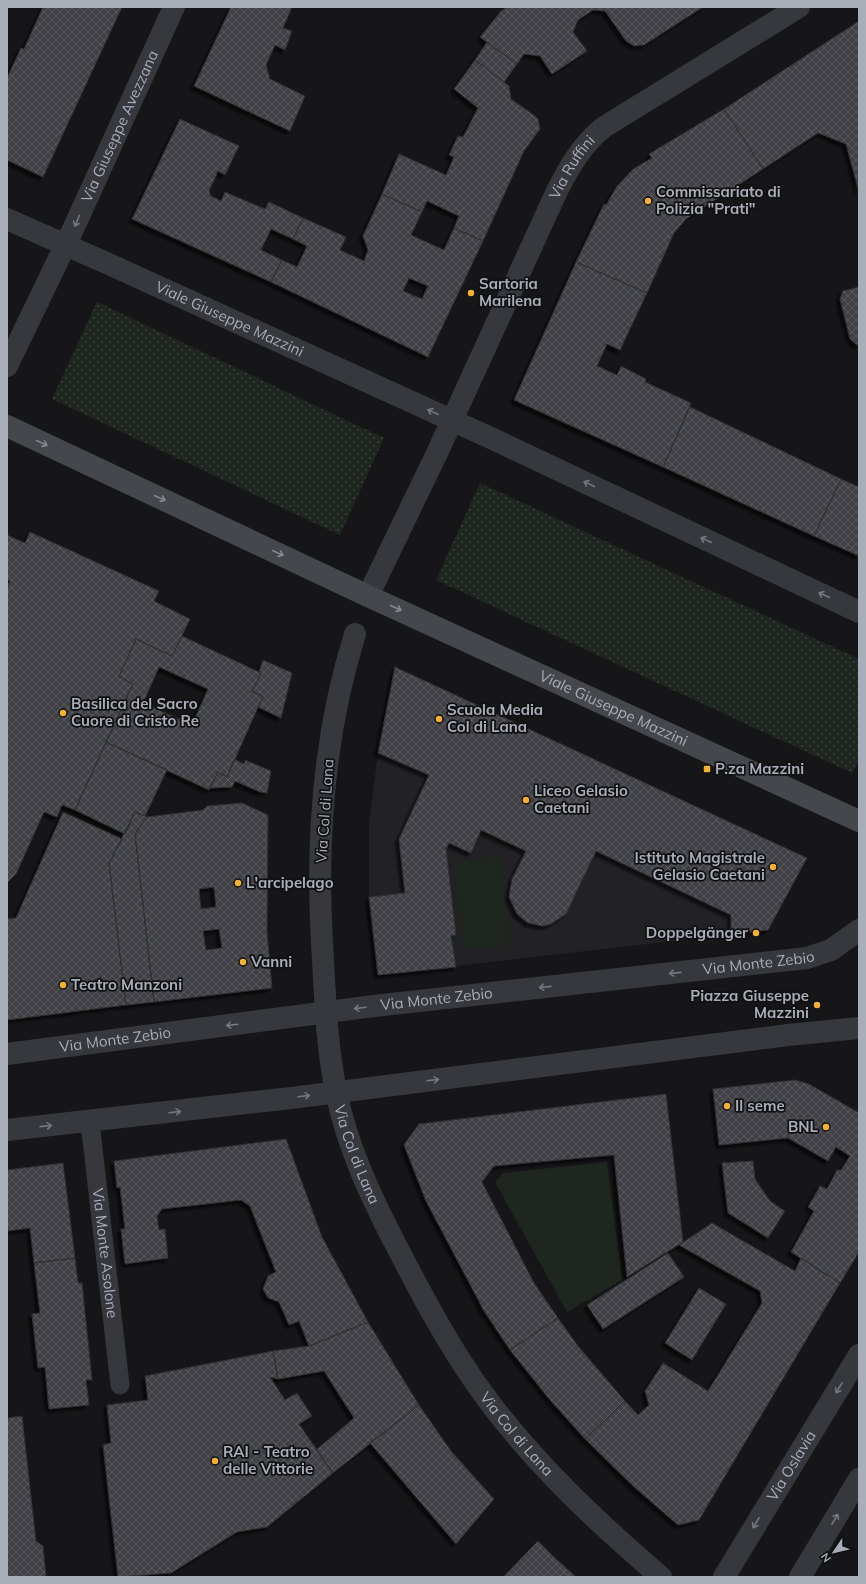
<svg xmlns="http://www.w3.org/2000/svg" width="866" height="1584" font-family="Mulish,sans-serif">
<defs>
<pattern id="park-dots" width="8" height="8" patternUnits="userSpaceOnUse"><rect width="8" height="8" fill="#1e261f"/><path d="M2 2h.1M6 6h.1" fill="none" stroke="#3c433d" stroke-width="1.8" stroke-linecap="round"/></pattern>
<pattern id="building-cross-hatch" width="8" height="8" patternUnits="userSpaceOnUse"><rect width="8" height="8" fill="#404145"/><path d="M0 0l8 8M0 8l8-8" fill="none" stroke="#595a5e"/></pattern>
<filter id="shadow"><feDropShadow dx="-3.5" dy="3.5" stdDeviation="1" flood-color="#0009"/></filter>
</defs>
<rect width="100%" height="100%" fill="#161618"/>
<path fill="#222225" d="M395,667L807,858L768,930L378,975L369,897V823L378,753Z"/>
<path fill="#1e261f" d="M500,856L511,945L464,950L453,862Z
M607,1162L622,1280L567,1312L495,1182L503,1173Z"/>
<path fill="url(#park-dots)" d="M97,302L384,438L340,535L52,399Z
M480,483L859,659V760L852,773L436,580Z"/>
<path fill="url(#building-cross-hatch)" stroke="#303034" fill-rule="evenodd" filter="url(#shadow)" d="M43,7H122L43,177L7,160V78L21,48L24,49Z
M231,7H292L283,28L292,31L285,50L275,45L266,65L270,79L305,96L290,131L194,86Z
M507,7H703L644,45L634,46L626,41L605,11L593,10L578,20L573,32L587,51L552,74L540,56L524,54L517,64L480,37L501,11Z
M859,21V192L846,144L818,133L763,169L724,109Z
M487,42L517,64L504,82L475,60Z
M475,60L509,86L511,99L535,116L538,119L540,129L524,151L483,241L454,228L459,216L427,201L422,212L382,194L399,154L446,175L454,157L449,155L458,136L463,137L478,108L454,89Z
M724,109L763,169L686,219L674,233L647,293L576,262L604,204L606,205L617,186L633,169L652,158L649,154Z
M180,119L239,146L225,175L218,171L209,191L211,196L221,201L225,192L265,209L269,202L303,218L293,239L271,229L261,250L282,260L271,282L132,219Z
M382,194L422,212L411,235L444,250L454,228L483,241L428,357L271,282L282,260L297,267L307,246L293,239L303,218L346,237L340,250L364,261L368,250L363,236ZM409,278L428,286L422,299L403,291Z
M576,262L647,293L620,350L607,344L597,366L617,375L621,366L646,379L645,382L691,403L663,467L514,400Z
M859,287V345H857L850,339L840,299L843,291Z
M690,407L841,479L814,536L663,467Z
M841,479L859,487V556L814,536Z
M30,532L159,591L154,601L190,619L172,656L136,639L119,676L133,684L75,810L62,805L57,817L44,812L16,874L7,883V587L10,581L7,580V535L25,543Z
M182,636L261,673L252,692L263,696L227,777L218,772L209,790L106,742L133,684L119,676L136,639L172,656ZM159,667L208,689L192,725L143,703Z
M263,660L292,673L281,718L258,707L263,696L252,692L261,673L259,672Z
M395,667L807,858L768,930L731,934V915L596,851L566,914L551,924L543,926L528,923L517,914L509,897L512,879L526,851L481,830L471,853L449,843L446,849L456,935L451,936L456,967L378,975L369,897L405,893L399,839L429,775L378,753Z
M106,742L167,770L145,816L135,812L125,834L75,810Z
M234,759L244,764L245,760L271,771L267,793L260,792L235,781L232,787L210,788L218,772L227,777Z
M242,803L268,815L267,931L272,988L154,1002L135,834L147,817L203,810L207,806ZM214,887L216,907L201,909L199,889ZM219,929L222,948L206,950L203,931Z
M63,812L122,839L109,863L126,1005L7,1020V919L16,918Z
M135,812L147,817L135,834L154,1002L126,1005L109,863Z
M795,1080L809,1084L859,1113V1252L840,1283L791,1252L814,1211L808,1207L820,1186L827,1189L837,1170H841L850,1156L836,1147L828,1161L788,1138L719,1145L713,1089Z
M666,1094L683,1242L627,1277L614,1155L494,1166L482,1182L534,1283L558,1318L510,1350L484,1311L426,1201L404,1145L405,1143L419,1124Z
M286,1139L322,1237L368,1322L309,1346L299,1321L289,1325L279,1302L268,1298L263,1289L268,1276L276,1272L250,1206L241,1200L162,1209L157,1216L159,1230L165,1229L168,1258L125,1264L121,1229H125L120,1187L117,1188L114,1161Z
M753,1161L755,1179L770,1201L785,1211L768,1238L728,1213L722,1163Z
M63,1163L75,1258L34,1263L30,1228L7,1231V1170Z
M712,1223L795,1271L801,1258L840,1283L699,1520L678,1525L633,1486L585,1439L625,1401L638,1415L649,1405L645,1391L663,1363L708,1391L762,1303L760,1291L679,1245Z
M668,1253L684,1277L603,1329L587,1305Z
M75,1258L78,1283H82L92,1380H86L89,1405L49,1409L45,1367L38,1368L32,1314L40,1313L34,1263Z
M699,1288L726,1304L692,1360L665,1343Z
M558,1318L578,1346L625,1401L585,1439L550,1400L510,1350Z
M368,1322L419,1405L333,1473L316,1450L354,1418L324,1371L278,1379L273,1351L309,1346Z
M273,1351L278,1379L270,1377L285,1400L297,1393L312,1416L299,1424L333,1473L267,1527L237,1532L171,1573L118,1577L103,1445L111,1443L107,1405L148,1400L145,1376Z
M419,1405L451,1451L494,1499L456,1544L370,1443Z
M22,1416L36,1541L43,1546L46,1577H7V1418Z
M538,1541L553,1556L576,1577H503Z"/>
<g fill="none" stroke-linecap="round" stroke-linejoin="round">
<path stroke="#37383d" stroke-width="19" id="s1" d="M90,1122L120,1385"/>
<g stroke="#37383d" stroke-width="22">
<path id="s2" d="M7,219L111,265L493,439L859,612"/>
<path id="s3" d="M7,366L75,225L174,7"/>
<path id="s4" d="M368,596L438,451L556,193C568,169 582,144 604,127L799,7"/>
<path id="s5" d="M355,634C324,733 316,839 322,943C325,992 326,1043 336,1091C347,1147 372,1199 398,1249C425,1301 452,1352 487,1399C537,1466 598,1523 661,1577"/>
<path id="s6" d="M7,1054L374,1006L807,958L831,950L859,930"/>
<path d="M7,1130L291,1098L788,1035L859,1028"/>
<path id="s7" d="M724,1577L859,1355"/>
<path d="M800,1577L859,1479"/>
</g>
<path stroke="#45474d" stroke-width="22" id="s8" d="M7,426L368,596L859,821"/>
</g>
<defs><path id="oneway-shaft" d="M-6 0H5M1.5-3L5.5 0L1.5 3" fill="none" stroke-width="1.6" stroke-linecap="round" stroke-linejoin="round"/></defs>
<g stroke="#757881">
<use href="#oneway-shaft" transform="translate(77 221) rotate(113)"/>
<use href="#oneway-shaft" transform="translate(433 412) rotate(-155)"/>
<use href="#oneway-shaft" transform="translate(589 484) rotate(-155)"/>
<use href="#oneway-shaft" transform="translate(706 540) rotate(-155)"/>
<use href="#oneway-shaft" transform="translate(824 595) rotate(-155)"/>
<use href="#oneway-shaft" transform="translate(675 973) rotate(174)"/>
<use href="#oneway-shaft" transform="translate(545 987) rotate(174)"/>
<use href="#oneway-shaft" transform="translate(360 1008) rotate(173)"/>
<use href="#oneway-shaft" transform="translate(232 1025) rotate(173)"/>
<use href="#oneway-shaft" transform="translate(433 1080) rotate(-7)"/>
<use href="#oneway-shaft" transform="translate(304 1096) rotate(-7)"/>
<use href="#oneway-shaft" transform="translate(175 1112) rotate(-7)"/>
<use href="#oneway-shaft" transform="translate(46 1126) rotate(-6)"/>
<use href="#oneway-shaft" transform="translate(839 1388) rotate(121)"/>
<use href="#oneway-shaft" transform="translate(835 1519) rotate(-59)"/>
<use href="#oneway-shaft" transform="translate(756 1523) rotate(121)"/>
</g>
<g stroke="#858993">
<use href="#oneway-shaft" transform="translate(42 443) rotate(25)"/>
<use href="#oneway-shaft" transform="translate(160 498) rotate(25)"/>
<use href="#oneway-shaft" transform="translate(278 553) rotate(25)"/>
<use href="#oneway-shaft" transform="translate(396 608) rotate(24)"/>
</g>
<g fill="#f2b134" stroke="#111113" stroke-width="1.5">
<circle cx="648" cy="201" r="4"/>
<circle cx="471" cy="293" r="4"/>
<circle cx="63" cy="713" r="4"/>
<circle cx="439" cy="719" r="4"/>
<rect x="703" y="765" width="8" height="8" rx="2"/>
<circle cx="526" cy="800" r="4"/>
<circle cx="773" cy="867" r="4"/>
<circle cx="238" cy="883" r="4"/>
<circle cx="756" cy="933" r="4"/>
<circle cx="243" cy="962" r="4"/>
<circle cx="63" cy="985" r="4"/>
<circle cx="817" cy="1005" r="4"/>
<circle cx="727" cy="1106" r="4"/>
<circle cx="826" cy="1127" r="4"/>
<circle cx="215" cy="1461" r="4"/>
</g>
<g text-anchor="middle" stroke-width="3.5" stroke-linejoin="round" paint-order="stroke">
<g font-size="15" fill="#a8adb8" stroke="#111113">
<text dy="5" stroke="none"><textPath href="#s3" startOffset="265">Via Giuseppe Avezzana</textPath></text>
<text dy="5" stroke="none"><textPath href="#s4" startOffset="475">Via Ruffini</textPath></text>
<text dy="5" stroke="none"><textPath href="#s2" startOffset="244">Viale Giuseppe Mazzini</textPath></text>
<text dy="5" stroke="none"><textPath href="#s8" startOffset="669">Viale Giuseppe Mazzini</textPath></text>
<text transform="translate(325 811) rotate(-86)" y="5">Via Col di Lana</text>
<text dy="5" stroke="none"><textPath href="#s6" startOffset="757">Via Monte Zebio</textPath></text>
<text dy="5" stroke="none"><textPath href="#s6" startOffset="433">Via Monte Zebio</textPath></text>
<text dy="5" stroke="none"><textPath href="#s6" startOffset="109">Via Monte Zebio</textPath></text>
<text dy="5" stroke="none"><textPath href="#s5" startOffset="528">Via Col di Lana</textPath></text>
<text dy="5" stroke="none"><textPath href="#s1" startOffset="132">Via Monte Asolone</textPath></text>
<text dy="5" stroke="none"><textPath href="#s5" startOffset="852">Via Col di Lana</textPath></text>
<text dy="5" stroke="none"><textPath href="#s7" startOffset="130">Via Oslavia</textPath></text>
</g>
<g font-size="15" font-weight="bold" fill="#a8adb8" stroke="#111113" text-anchor="start">
<text x="656" y="197">Commissariato di<tspan x="656" dy="17">Polizia "Prati"</tspan></text>
<text x="479" y="289">Sartoria<tspan x="479" dy="17">Marilena</tspan></text>
<text x="71" y="709">Basilica del Sacro<tspan x="71" dy="17">Cuore di Cristo Re</tspan></text>
<text x="447" y="715">Scuola Media<tspan x="447" dy="17">Col di Lana</tspan></text>
<text x="715" y="774">P.za Mazzini</text>
<text x="534" y="796">Liceo Gelasio<tspan x="534" dy="17">Caetani</tspan></text>
<text x="765" y="863" text-anchor="end">Istituto Magistrale<tspan x="765" dy="17">Gelasio Caetani</tspan></text>
<text x="246" y="888">L'arcipelago</text>
<text x="748" y="938" text-anchor="end">Doppelgänger</text>
<text x="251" y="967">Vanni</text>
<text x="71" y="990">Teatro Manzoni</text>
<text x="809" y="1001" text-anchor="end">Piazza Giuseppe<tspan x="809" dy="17">Mazzini</tspan></text>
<text x="735" y="1111">Il seme</text>
<text x="818" y="1132" text-anchor="end">BNL</text>
<text x="223" y="1457">RAI - Teatro<tspan x="223" dy="17">delle Vittorie</tspan></text>
</g>
</g>
<rect width="866" height="1584" fill="none" stroke="#a8adb8" stroke-width="16"/>
<g transform="translate(834 1552) rotate(235)" stroke="#111113" stroke-width="3" paint-order="stroke">
<path d="M0-3L7 15L0 10L-7 15Z" fill="#a8adb8"/>
<text y="-6" font-size="11" font-weight="bold" text-anchor="middle" fill="#a8adb8">N</text>
</g>
</svg>
